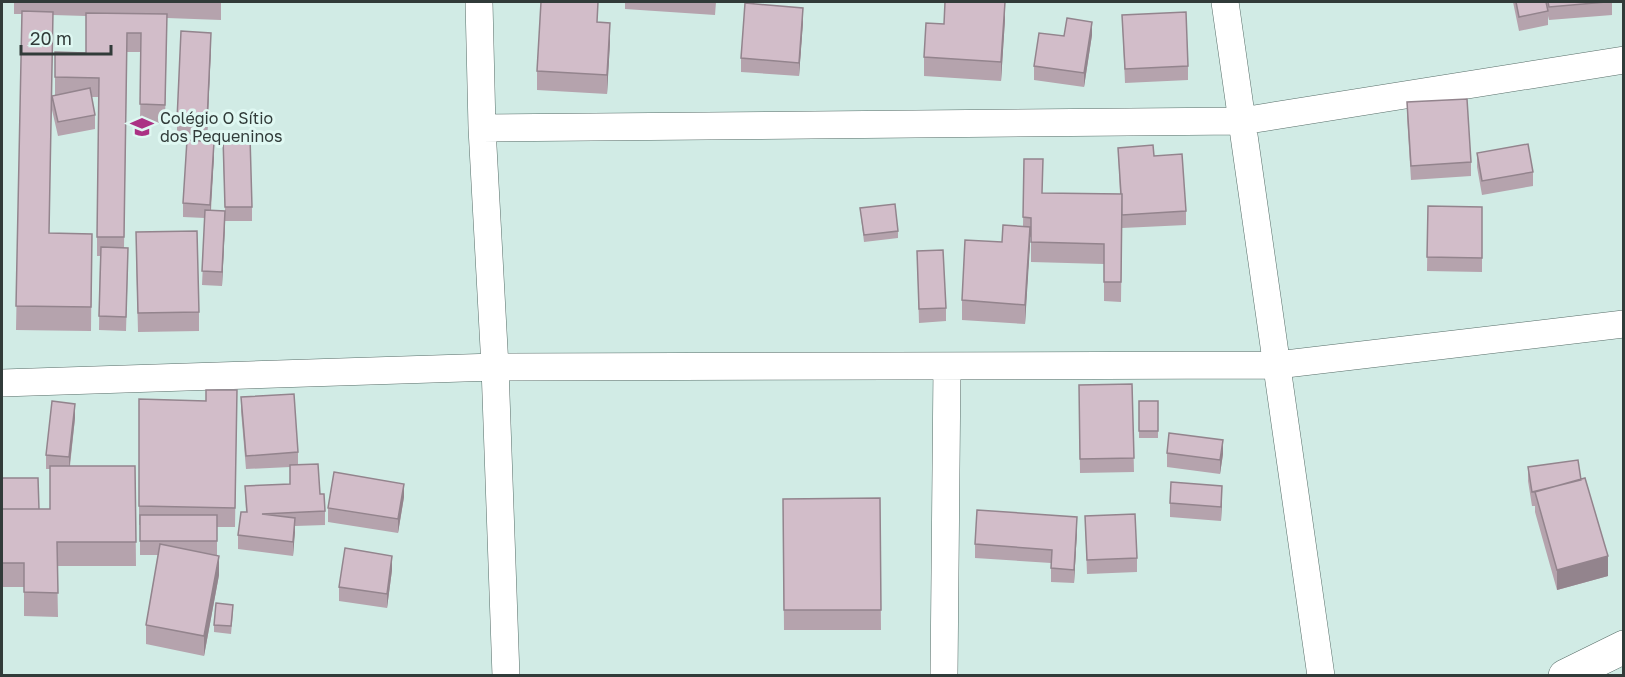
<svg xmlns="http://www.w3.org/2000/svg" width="1625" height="677" font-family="'Golos Text',sans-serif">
<rect width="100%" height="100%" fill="#d1ebe5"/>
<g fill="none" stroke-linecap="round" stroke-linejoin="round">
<g stroke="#576d68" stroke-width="28">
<path id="street" d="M479,2L482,128L495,367L506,676
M1225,2L1321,676
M482,128L1242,121L1624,60
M2,383L495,367L1277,365L1624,324
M944,676L947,366"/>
</g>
<g stroke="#576d68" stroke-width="34">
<path id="secondary" d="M1565,676L1624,647"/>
</g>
<use href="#street" stroke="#fff" stroke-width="27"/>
<use href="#secondary" stroke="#fff" stroke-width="33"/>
</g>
<path fill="#b5a3ad" d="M14,2H221V20L167,18L165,124H140L141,52H127L124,248L128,262L126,331L99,330L100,256H97V237L99,97H91L95,115V129L58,136L52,110V96H55V52L86,53V16L53,15L49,233L92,234L91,331L16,330L22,14H14Z
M625,2H716L715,15L625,9Z
M1513,2H1546L1547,7V2H1612V15L1549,20L1548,16V25L1519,31Z
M1122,15L1188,66V80L1125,83Z
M1005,19L1001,81L924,76V57Z
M598,22L610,42L607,94L537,90V71Z
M803,22L799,76L741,72V58Z
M1092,35L1084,87L1034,80V66L1064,36Z
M211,47L207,136L177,134V120Z
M1407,102L1471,162V176L1411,180L1407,116Z
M1118,148L1154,156L1186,211V225L1122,228V222L1121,302L1104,301V264L1031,262V237H1030L1025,324L962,320V300L1002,242L1023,226L1024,159L1042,193L1120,194Z
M223,151L252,207V221H225L222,286L202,285L205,218L183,217V203L214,156L211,211H225Z
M1477,153L1533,172V186L1482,195L1477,167Z
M1428,206L1482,207V272L1427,271Z
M860,208L898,231V238L864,242Z
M917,251L946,308V321L919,323Z
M136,252L199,312V331L138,332Z
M1132,384L1134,472L1080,473L1079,385Z
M237,390L235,527H217V555H213L219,575L204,656L146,644V625L158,555H140V525H139V399L206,401Z
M241,397L298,452V465L320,494L325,511V525L295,526L293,556L238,549V535L246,512L245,486L290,484V467L246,469L241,411Z
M1139,401H1158V438H1139Z
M75,418L70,466H135L136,566H57L58,617L24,616V587H2V478L39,509H50V469H46V455Z
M1167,453L1223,454L1220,474L1167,467Z
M1528,467L1581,480L1608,576L1557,590L1535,512V506H1532L1528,481Z
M404,497L398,533L328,522V508Z
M880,498L881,630H784L783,499Z
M1222,500L1221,521L1170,517V503Z
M1085,516L1137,558V572L1087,574Z
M1077,531L1074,583L1051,582V563L975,558V544Z
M392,570L387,608L339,601V587Z
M233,612L231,634L214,632V625Z"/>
<path fill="#93848d" d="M1005,2V19L1001,81V62Z
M803,8V22L799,76V63Z
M1092,22V35L1084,87V73Z
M610,23V42L607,94V75Z
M211,33V47L207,136V122Z
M214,142V156L210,218V205Z
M225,211V225L222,286V272Z
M1030,227V246L1025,324V305Z
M75,404V418L69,471V457Z
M1223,440V454L1220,474V460Z
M404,484V497L398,533V519Z
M1222,486V500L1221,521V507Z
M1077,517V531L1074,583V570Z
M295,518V532L293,556V542Z
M219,556V575L204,656V636Z
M392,556V570L387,608V594Z
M1608,556V576L1557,590V570Z"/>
<path fill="#d2bdc9" stroke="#93848d" stroke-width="1.5" d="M541,2H598L597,22L610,23L607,75L537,71Z
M945,2H1005L1001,62L924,57L926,23L944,24Z
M1516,2H1546L1548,11L1519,17Z
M1548,2H1606L1549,7Z
M745,3L803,8L799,63L741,58Z
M22,11L53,12L49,233L92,234L91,307L16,306Z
M1186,12L1188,66L1125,69L1122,15Z
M86,13L167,14L165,105L140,104L141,33H127L124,237H97L99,78L55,77V52L86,53Z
M1067,18L1092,22L1084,73L1034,66L1039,33L1064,36Z
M181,31L211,33L207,122L177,120Z
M90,88L95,115L58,122L52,96Z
M1467,99L1471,162L1411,166L1407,102Z
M223,137H250L252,207H225Z
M187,140L214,142L210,205L183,203Z
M1528,144L1533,172L1482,181L1477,153Z
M1153,145L1154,156L1182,154L1186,211L1122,215V194H1121L1118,148Z
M1024,159H1043L1042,193L1122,194L1121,282H1104V244L1031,242V218L1023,217Z
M895,204L898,231L864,235L860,208Z
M1428,206L1482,207V258L1427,257Z
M205,210L225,211L222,272L202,271Z
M1003,225L1030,227L1025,305L962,300L965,240L1002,242Z
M197,231L199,312L138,313L136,232Z
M101,247L128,248L126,317L99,316Z
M943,250L946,308L919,309L917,251Z
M1132,384L1134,458L1080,459L1079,385Z
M206,390H237L235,508L139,506V399L206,401Z
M294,394L298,452L246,456L241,397Z
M52,401L75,404L69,457L46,455Z
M1139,401H1158V431H1139Z
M1169,433L1223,440L1220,460L1167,453Z
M1578,460L1581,480L1532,492L1528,467Z
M318,464L320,494H324L325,511L262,514L295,518L293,542L238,535L241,512H247L245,486L290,484V465Z
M50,466H135L136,542H57L58,593L24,592V563H2V509H50Z
M334,472L404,484L398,519L328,508Z
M2,478H38L39,509H2Z
M1585,478L1608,556L1557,570L1535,492Z
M1171,482L1222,486L1221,507L1170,503Z
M880,498L881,610H784L783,499Z
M977,510L1077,517L1074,570L1051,568L1052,550L975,544Z
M1135,514L1137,558L1087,560L1085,516Z
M140,515H217V541H140Z
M160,544L219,556L204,636L146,625Z
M345,548L392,556L387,594L339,587Z
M216,603L233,605L231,626L214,625Z"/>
<defs>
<g id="school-bare" transform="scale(1.8)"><path d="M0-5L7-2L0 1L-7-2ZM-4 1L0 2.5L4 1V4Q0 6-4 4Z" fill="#ab3184" stroke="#dff8f2" stroke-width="2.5" paint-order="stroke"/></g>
</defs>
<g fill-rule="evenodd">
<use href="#school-bare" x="142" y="127"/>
</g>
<g text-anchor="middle" stroke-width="6" stroke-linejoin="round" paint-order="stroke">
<g font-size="16" fill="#313b39" stroke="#dff8f2" text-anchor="start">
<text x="160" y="124">Colégio O Sítio<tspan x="160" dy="18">dos Pequeninos</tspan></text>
</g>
</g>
<rect width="1625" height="677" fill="none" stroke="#313b39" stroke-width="6"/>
<path d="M21 45v9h90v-9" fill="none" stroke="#313b39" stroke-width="3"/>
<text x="30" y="45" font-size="18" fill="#313b39" stroke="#dff8f2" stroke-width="4.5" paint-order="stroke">20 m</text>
</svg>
